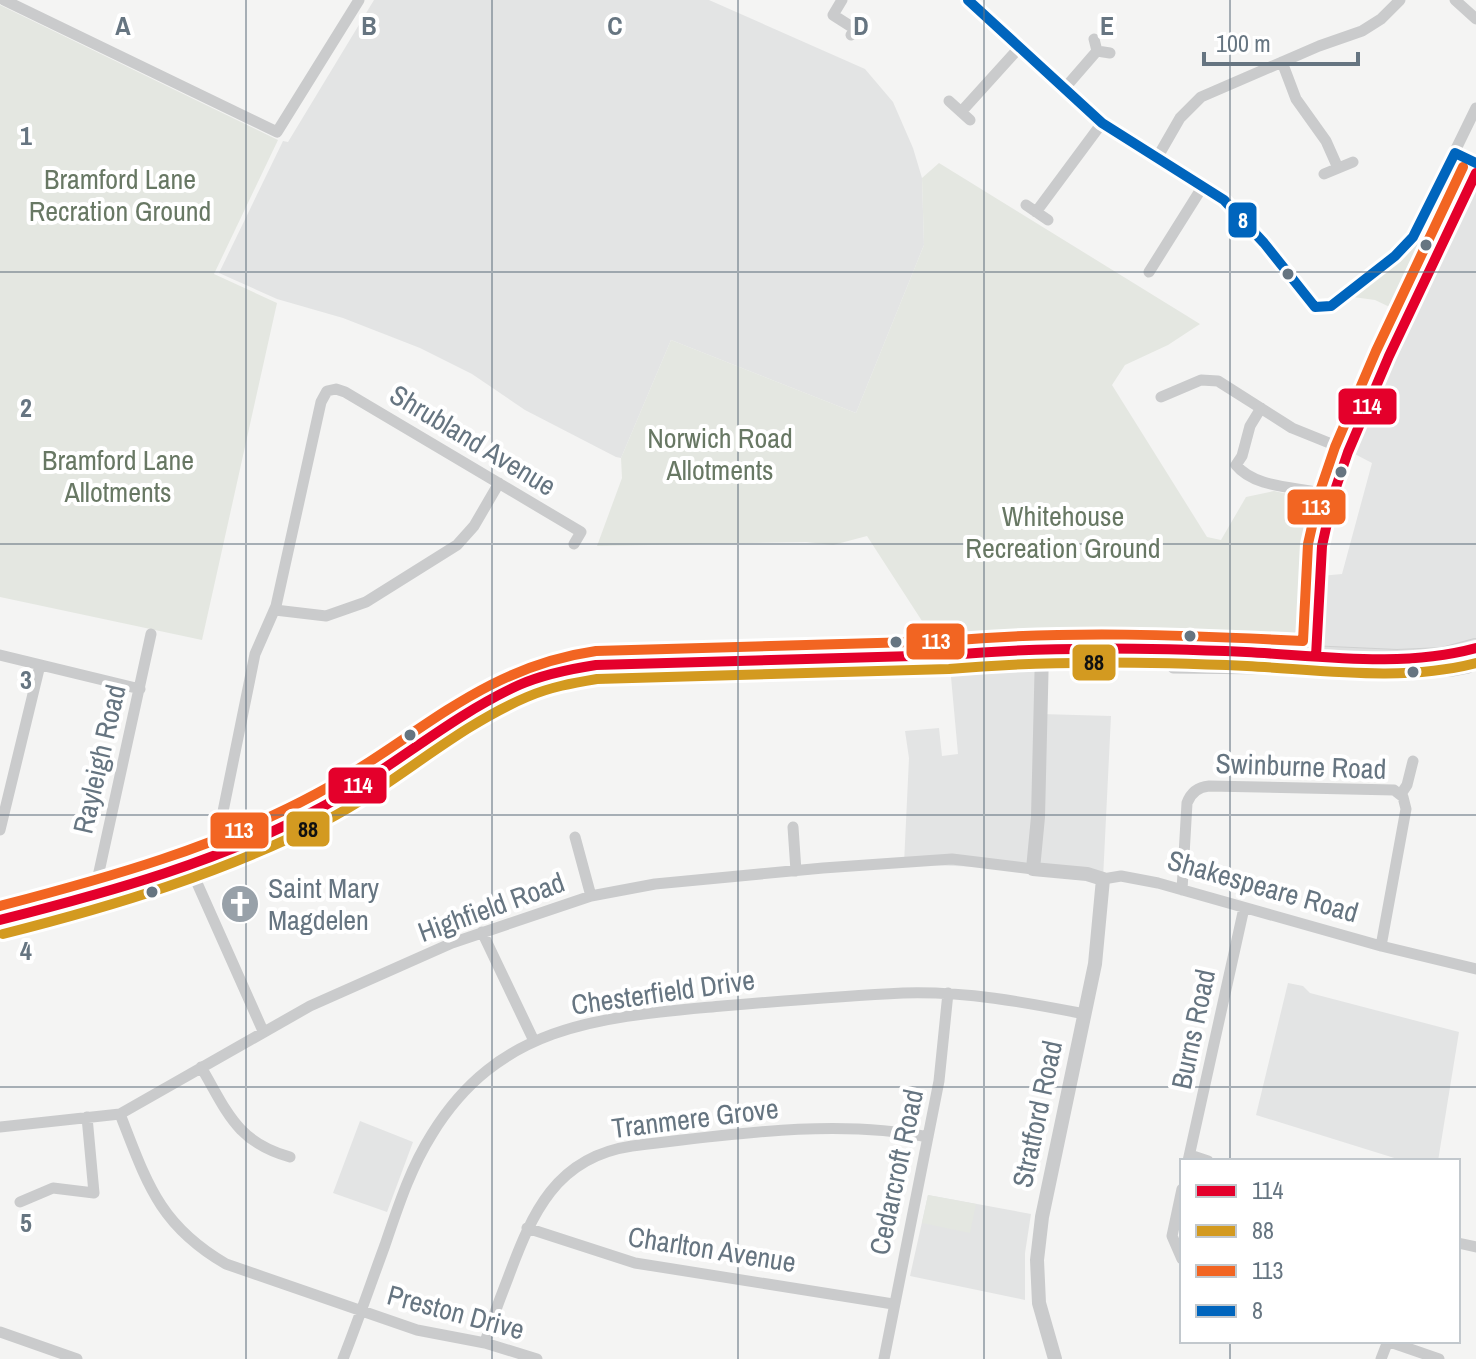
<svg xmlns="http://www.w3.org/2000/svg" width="1476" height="1359" font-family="'Archivo Narrow',sans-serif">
<rect width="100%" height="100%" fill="#f4f4f3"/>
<path fill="#e3e4e4" d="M374,0H709L865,69L893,102L913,148L922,178L924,245L856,413L671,340L621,458L616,457L525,410L472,374L420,348L343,318L277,299L219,273L283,141L288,142Z
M1476,173V648L1316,656L1320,576L1342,574L1372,463L1349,451Z
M1042,652L1041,714L1111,716L1103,879L1033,869L904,864L909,758L905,731L939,728L942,756L958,754L949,655Z
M1288,983L1303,986L1310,993L1459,1032L1438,1161H1404L1256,1115Z
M360,1121L413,1142L387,1212L333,1193Z
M928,1195L1031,1214L1025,1253V1300L910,1276Z"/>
<path fill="#e4e7e1" d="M0,5L278,140L214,274L277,303L202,640L0,597Z
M939,163L1200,324L1168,345L1125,365L1112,385L1207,537L1221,540L1246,497L1274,491L1325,502L1316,656L944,655L867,536L833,545L806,542L597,546L622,478L621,458L671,340L856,413L924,245L922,178Z
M1454,163H1462L1463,172L1398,311L1375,300L1353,297L1351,295L1420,239L1419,237Z
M928,1195L976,1204L970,1233L922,1223Z"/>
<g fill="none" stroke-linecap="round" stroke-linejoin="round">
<g stroke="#d0d1d1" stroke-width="20">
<path id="primary" d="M0,920C111,893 218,859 320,808C411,762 491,672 596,665L949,655L992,651L1155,648L1397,659L1443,657L1476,648"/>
</g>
<path stroke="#cacbcc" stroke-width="11" d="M4,0L277,132L359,0
M842,0L833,15L855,29L851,35
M968,0L1102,123L1224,200L1264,243L1310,303L1319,308L1331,306L1395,256L1413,237L1476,108
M1455,0L1476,19
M1094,39L1097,51L1110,53
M1282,62L1296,99L1326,141L1338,168
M1064,89L1097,51
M949,101L970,120
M961,112L1019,48
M1455,153L1476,163
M1157,158L1180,118L1201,97L1319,46L1362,31L1381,19L1400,0
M1324,174L1353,162
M1026,205L1048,220
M1036,212L1102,123
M1149,272L1203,186
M1161,397L1201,380L1218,381L1292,428L1349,451
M1261,408L1250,426L1242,456L1236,465C1256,490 1302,486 1333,496
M275,610L326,616L366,602L457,545L474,526L499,483
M1173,651V668L1452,671L1468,668L1467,651
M1117,653L1137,659L1179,658
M0,655L140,689
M1401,794L1407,785L1413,761
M793,827L796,871
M0,830L40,665
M575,837L591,896
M222,852L218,836L255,654L276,606L321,402L327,391L336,389L345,392L581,532L574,544
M189,865L263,1031
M1103,879L1121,876L1158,883L1381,946L1476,969
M1182,890L1187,803C1191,792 1198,787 1209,786L1394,790L1403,797L1406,809L1381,946
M100,894L97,881L151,634
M482,932L534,1041
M201,1067C227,1111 236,1142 290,1157
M120,1114C147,1183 159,1225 226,1264L417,1330L485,1343L537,1359
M0,1127L120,1114L310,1006L452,943L591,896L655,884L823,868L952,859L1033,869
M1190,1155L1208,1161
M1188,1161L1244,908
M1182,1189L1172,1236L1182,1259
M20,1202L53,1188L94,1193L87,1117
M527,1228L635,1263L893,1304
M1458,1243L1476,1247
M0,1332L77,1359
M1387,1341L1439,1359
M485,1343C491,1321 500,1299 508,1278C532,1213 556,1157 632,1146C727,1135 835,1118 928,1137
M343,1359C358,1321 371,1283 385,1245C398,1207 410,1169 432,1134C501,1022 604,1017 722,1006C782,1001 843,996 903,993C965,991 1024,1002 1085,1014
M884,1359L939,1081L948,993
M1381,1359L1388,1341"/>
<path stroke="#cacbcc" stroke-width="14" d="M1042,652L1038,817L1033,869L1087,874L1103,879L1095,964L1042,1217L1037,1260L1039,1303L1055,1359
M1316,656L1322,546L1333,496L1348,452L1389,356L1476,173"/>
<use href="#primary" stroke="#dedfdf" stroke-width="18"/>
<g stroke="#fff" stroke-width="16">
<path id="bus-1" d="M1316,656L1322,546L1333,496L1348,452L1389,356L1476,173
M0,920C110,892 222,861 322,807C390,770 449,717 519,685C544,674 570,669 596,665L949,655C1048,646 1148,648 1246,652C1322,656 1402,668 1476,648"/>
</g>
<g stroke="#fff" stroke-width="16">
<path id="bus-2" d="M3,934C114,906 223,873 325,821C395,785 454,728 527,697C550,687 573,683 597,679L949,669C1048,660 1148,662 1247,666C1322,670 1403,682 1476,663"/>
</g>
<g stroke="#fff" stroke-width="16">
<path id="bus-3" d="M0,906C107,878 218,847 316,794C415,741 478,668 596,651L948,641C1066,630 1185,635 1303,641L1308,544L1320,491L1335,447L1376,351L1463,167"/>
</g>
<g stroke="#fff" stroke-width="16">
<path id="bus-4" d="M968,0L1102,123L1224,200L1264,243L1315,307L1331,306L1395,256L1413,237L1455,153L1476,163"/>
</g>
<use href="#bus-1" stroke="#e4002b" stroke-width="10"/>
<use href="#bus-2" stroke="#d39a20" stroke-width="10"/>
<use href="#bus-3" stroke="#f26522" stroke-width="10"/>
<use href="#bus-4" stroke="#0065bd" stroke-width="10"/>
</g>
<path fill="none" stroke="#667581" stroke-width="2" stroke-opacity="0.55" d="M246,0V1359M492,0V1359M738,0V1359M984,0V1359M1230,0V1161M0,272H1476M0,544H1476M0,815H1476M0,1087H1476M1230,1341V1359"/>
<defs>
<g id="church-disc" transform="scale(2)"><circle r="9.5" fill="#98a1a9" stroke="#fff"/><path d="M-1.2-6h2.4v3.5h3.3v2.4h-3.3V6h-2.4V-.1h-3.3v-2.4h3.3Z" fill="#fff"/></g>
</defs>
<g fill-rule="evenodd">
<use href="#church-disc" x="240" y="904"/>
</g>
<g fill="#667581" stroke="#fff" stroke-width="3">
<circle cx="1426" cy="245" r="7"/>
<circle cx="1288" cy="274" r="7"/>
<circle cx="1341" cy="472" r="7"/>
<circle cx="1190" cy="636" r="7"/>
<circle cx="896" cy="642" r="7"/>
<circle cx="1413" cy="672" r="7"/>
<circle cx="410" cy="735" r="7"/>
<circle cx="152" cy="892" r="7"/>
</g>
<g text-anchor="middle" stroke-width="8" stroke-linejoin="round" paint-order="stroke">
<g font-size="28" fill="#687864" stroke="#fff">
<text x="120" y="189">Bramford Lane<tspan x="120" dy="32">Recration Ground</tspan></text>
<text x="720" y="448">Norwich Road<tspan x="720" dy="32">Allotments</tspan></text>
<text x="118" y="470">Bramford Lane<tspan x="118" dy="32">Allotments</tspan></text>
<text x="1063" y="526">Whitehouse<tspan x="1063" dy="32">Recreation Ground</tspan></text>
</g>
<g font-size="28" fill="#667581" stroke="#fff">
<text transform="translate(473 440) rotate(31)" y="10">Shrubland Avenue</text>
<text transform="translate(99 759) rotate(-77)" y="10">Rayleigh Road</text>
<text transform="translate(1301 766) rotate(2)" y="10">Swinburne Road</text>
<text transform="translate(1263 886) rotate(16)" y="10">Shakespeare Road</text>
<text transform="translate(491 907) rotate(-20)" y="10">Highfield Road</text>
<text transform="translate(663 992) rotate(-8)" y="10">Chesterfield Drive</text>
<text transform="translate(1193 1029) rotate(-78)" y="10">Burns Road</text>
<text transform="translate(1037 1114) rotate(-78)" y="10">Stratford Road</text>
<text transform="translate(695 1118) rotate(-7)" y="10">Tranmere Grove</text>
<text transform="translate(896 1172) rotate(-78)" y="10">Cedarcroft Road</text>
<text transform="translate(712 1249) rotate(9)" y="10">Charlton Avenue</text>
<text transform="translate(456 1312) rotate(15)" y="10">Preston Drive</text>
</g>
<g font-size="28" fill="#667581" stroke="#fff" text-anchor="start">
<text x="268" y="898">Saint Mary<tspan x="268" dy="32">Magdelen</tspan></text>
</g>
</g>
<g font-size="26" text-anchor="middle" font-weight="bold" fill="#667581" stroke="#fff" stroke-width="8" stroke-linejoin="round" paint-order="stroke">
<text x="123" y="35">A</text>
<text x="369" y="35">B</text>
<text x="615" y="35">C</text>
<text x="861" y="35">D</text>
<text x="1107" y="35">E</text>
<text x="26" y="145">1</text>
<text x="26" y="417">2</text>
<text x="26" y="689">3</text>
<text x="26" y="960">4</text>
<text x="26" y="1232">5</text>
</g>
<g stroke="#fff" stroke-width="3">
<rect x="1227" y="201" width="31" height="38" rx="8" fill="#0065bd"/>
<rect x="1337" y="387" width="61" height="39" rx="8" fill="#e4002b"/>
<rect x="1286" y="488" width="61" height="38" rx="8" fill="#f26522"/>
<rect x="905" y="622" width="61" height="39" rx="8" fill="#f26522"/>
<rect x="1071" y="643" width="46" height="39" rx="8" fill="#d39a20"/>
<rect x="327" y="766" width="61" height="39" rx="8" fill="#e4002b"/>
<rect x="285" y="810" width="46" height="38" rx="8" fill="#d39a20"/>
<rect x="209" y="811" width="61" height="39" rx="8" fill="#f26522"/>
</g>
<g font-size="22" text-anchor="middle" font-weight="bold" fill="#fff">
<text x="1243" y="228">8</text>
<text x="1367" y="414">114</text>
<text x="1316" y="515">113</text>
<text x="936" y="649">113</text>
<text x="358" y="793">114</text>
<text x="239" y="838">113</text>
</g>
<g font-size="22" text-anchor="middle" font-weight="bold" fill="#111">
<text x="1094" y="670">88</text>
<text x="308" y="837">88</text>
</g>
<rect x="1180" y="1159" width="280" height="184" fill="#ffffff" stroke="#c2c8cd" stroke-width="2"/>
<rect x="1196" y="1185" width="40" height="12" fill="#e4002b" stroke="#c2c8cd" stroke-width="2"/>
<text x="1252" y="1199" font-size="24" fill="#667581">114</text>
<rect x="1196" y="1225" width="40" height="12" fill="#d39a20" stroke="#c2c8cd" stroke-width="2"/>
<text x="1252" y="1239" font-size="24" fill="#667581">88</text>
<rect x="1196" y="1265" width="40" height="12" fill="#f26522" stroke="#c2c8cd" stroke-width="2"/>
<text x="1252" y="1279" font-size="24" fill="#667581">113</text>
<rect x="1196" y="1305" width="40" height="12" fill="#0065bd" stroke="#c2c8cd" stroke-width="2"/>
<text x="1252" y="1319" font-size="24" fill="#667581">8</text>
<path d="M1204 52v12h154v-12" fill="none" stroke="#667581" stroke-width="4"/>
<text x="1216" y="52" font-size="24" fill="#667581" stroke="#ffffff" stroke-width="6" paint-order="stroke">100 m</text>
</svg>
